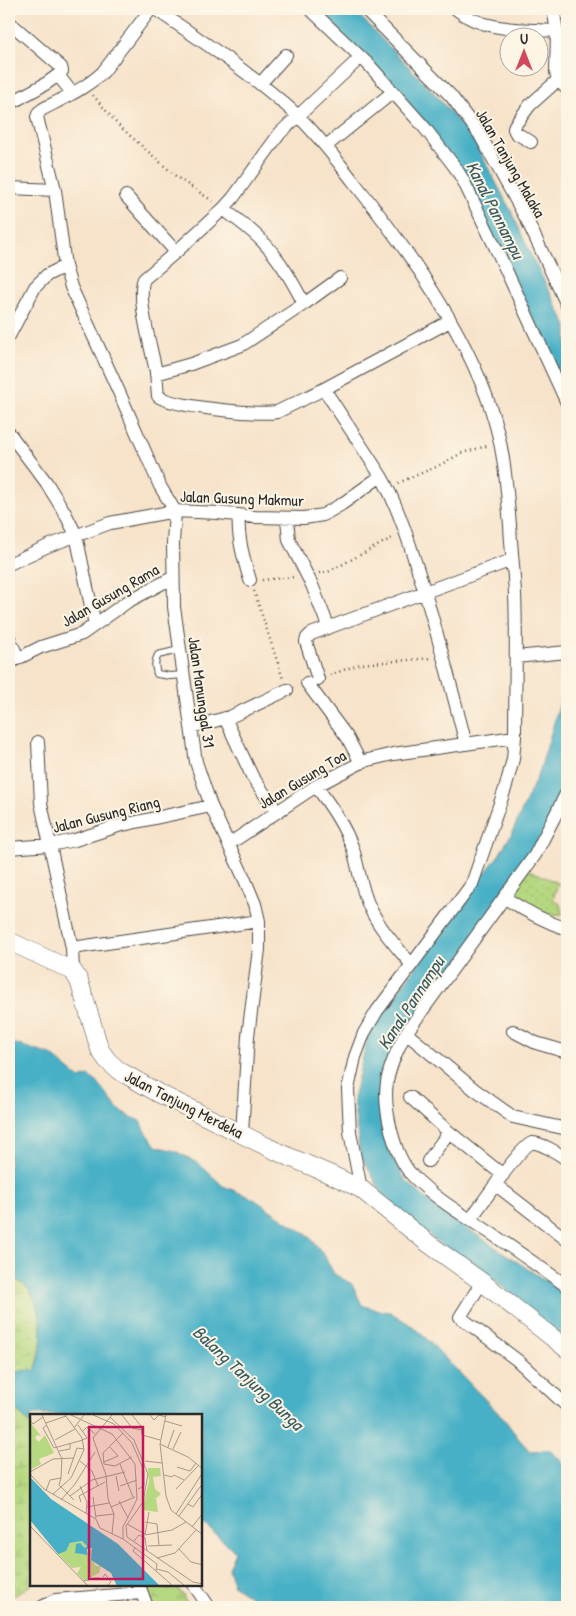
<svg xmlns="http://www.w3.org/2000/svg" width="576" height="1616" font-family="'Patrick Hand',sans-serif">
<defs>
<pattern id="green-dots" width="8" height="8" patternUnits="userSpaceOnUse" patternTransform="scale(1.25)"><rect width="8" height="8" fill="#b6d880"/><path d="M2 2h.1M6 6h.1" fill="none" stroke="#9dba6f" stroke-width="1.8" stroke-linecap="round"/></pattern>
<pattern id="wetland-marsh" width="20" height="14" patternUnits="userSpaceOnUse" patternTransform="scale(1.25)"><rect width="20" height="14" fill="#b6d880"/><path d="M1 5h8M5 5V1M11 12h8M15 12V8" fill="none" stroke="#9dba6f"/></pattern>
</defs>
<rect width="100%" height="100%" fill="#fcf5e5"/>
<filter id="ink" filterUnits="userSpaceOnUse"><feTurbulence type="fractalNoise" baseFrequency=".02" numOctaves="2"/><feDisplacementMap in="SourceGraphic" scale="10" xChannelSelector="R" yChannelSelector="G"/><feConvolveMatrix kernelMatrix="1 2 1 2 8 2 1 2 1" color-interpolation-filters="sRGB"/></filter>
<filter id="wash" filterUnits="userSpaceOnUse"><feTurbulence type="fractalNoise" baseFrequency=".0096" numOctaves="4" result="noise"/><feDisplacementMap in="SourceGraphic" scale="20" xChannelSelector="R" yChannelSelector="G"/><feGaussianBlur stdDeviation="1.12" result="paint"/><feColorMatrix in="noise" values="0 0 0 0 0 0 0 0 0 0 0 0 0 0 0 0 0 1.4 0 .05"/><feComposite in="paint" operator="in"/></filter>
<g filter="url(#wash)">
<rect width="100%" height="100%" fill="#f7e3ca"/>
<path fill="url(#green-dots)" stroke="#708256" d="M529,870L558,883L553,899L560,904L562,914C541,916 527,908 511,894Z"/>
<path fill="url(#wetland-marsh)" stroke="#708256" d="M9,1278C38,1282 45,1328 40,1352C39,1358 37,1365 35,1371L25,1370L9,1376Z
M9,1399L14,1408L31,1424V1585C23,1589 18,1596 9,1597Z
M130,1585H175L183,1595L188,1607H145Z"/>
<path fill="#47b0c6" stroke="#396e78" d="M313,9H353L437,96L474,141L511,211L532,257L567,326V393L459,168Z
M567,679V780L548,826L381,1082V1121L391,1155L407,1182L432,1204L459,1223L567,1295V1341L492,1278L442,1246L384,1197L360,1154L353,1099L369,1032L463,901L499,855L512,833L540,770Z
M9,1042L51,1055L80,1079L88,1076L97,1082L118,1109L131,1117L141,1121L145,1130L156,1146L175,1151L198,1163L223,1186L252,1198L309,1236L324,1255L334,1274L352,1284L362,1305L374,1309L390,1312L417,1329L504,1419L519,1439L530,1451L549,1450L561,1460L567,1471V1607H263L259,1603L234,1586L228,1568L235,1551L201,1522V1415H31V1424C10,1406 9,1403 9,1376C17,1370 26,1370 35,1371C37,1365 39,1358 40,1352C45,1328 39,1282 9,1278Z"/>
</g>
<g filter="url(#ink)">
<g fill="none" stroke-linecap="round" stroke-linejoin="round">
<g stroke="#4a4743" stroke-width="8">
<path id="lane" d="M179,650L158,655C154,662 155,667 157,674L170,676L183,675"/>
</g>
<g stroke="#4a4743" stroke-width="14">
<path id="street" d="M151,9L103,72C86,88 64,98 43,109L39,112L37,117L55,190L65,266L71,287L119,392L160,486L175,511L173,543L174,607L196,762L211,806L245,880L255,904L259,921V949L248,1036L242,1133
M155,9C204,42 253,75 297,115C318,135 335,158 353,181C408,250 473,340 496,426C505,458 507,492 510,525C511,548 514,571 515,594C517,641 515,689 515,737L513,759L506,786L472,884L377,1011L364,1033L355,1057L348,1089L350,1132L361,1189
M310,9L369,65L424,127L455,167L463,180L500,257L567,403
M365,9L451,96L480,135L527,220L567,305
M456,9C483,32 523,29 557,31
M553,9L557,31L556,72L558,80L567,89
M9,22L61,67L62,71L58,75
M361,57L280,133L233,198L223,209L176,252L144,279C136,297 152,350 156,372C157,380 157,388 158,396C172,407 258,415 277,412L324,389L450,321
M260,84L286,55
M9,104L47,83L58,75L72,93
M531,142L516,133L514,129L515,125L530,105L558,80
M326,146L393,92
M9,188L55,190
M126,196L176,252
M304,304L340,278
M9,336L35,287L47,275L65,266
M156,374L191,364L242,345L304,304C293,282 280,259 263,242C251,229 237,219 223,209
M324,389L381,476C396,502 406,532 415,561C435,621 450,683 466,744
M9,433L46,482L65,513L76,535L95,625
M239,515C237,537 244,560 250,580
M287,518L289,540L312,585L328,626L327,627
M9,564L48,546L110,523L175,511L218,513L255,517L304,518L323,515L342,504L381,476
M9,638L18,658
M516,657L567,652
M9,663L41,647L82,634L127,602L172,578
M318,679L306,642L307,638L311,634L512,560
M307,683L347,737L361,763
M225,718L252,776L277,812
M191,727L230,717L287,690
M38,742L41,803L72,948L73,971
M316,786C331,806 344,825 353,849C359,869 361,890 370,908C380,929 396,946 411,964
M567,792L535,855L406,1033C398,1048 390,1064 387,1082C383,1108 394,1156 412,1175C435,1199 465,1216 492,1234C517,1251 542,1269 567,1286
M229,844L316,786L364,761L393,754L515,737
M9,848L50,845L75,840L118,826L211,806
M505,898C525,911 544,921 567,929
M72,948L259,921
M513,1031L536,1043L567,1052
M406,1033L475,1090L513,1117L567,1129
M410,1097L449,1132L503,1175
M428,1161L449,1132
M496,1185L567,1240
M475,1213C483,1202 522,1145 532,1143C540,1142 560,1154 567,1160
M482,1282L460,1317L517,1360L567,1406
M139,1585L147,1607
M194,1585L209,1607
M42,1607L55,1600L142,1593"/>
</g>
<g stroke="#4a4743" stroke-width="19">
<path id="secondary" d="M9,941L73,971L79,981L100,1050L107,1060L118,1070L158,1093L278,1152L334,1176L361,1189L429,1244L482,1282L567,1349"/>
</g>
<path stroke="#4a4743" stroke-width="2.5" stroke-dasharray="1 4" stroke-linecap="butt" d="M538,58L545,64
M93,95L118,125L178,178L214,202
M398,483L436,467L462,453L490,445
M319,573L328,572L394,537
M262,580L296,577
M254,591L283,679
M330,675L360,664L432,658"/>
<use href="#lane" stroke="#fff" stroke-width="6"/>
<use href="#street" stroke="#fff" stroke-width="12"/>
<use href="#secondary" stroke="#fff" stroke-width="18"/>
</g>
</g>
<g text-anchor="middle" stroke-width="4" stroke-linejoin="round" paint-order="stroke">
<g font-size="16" fill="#2b2b2b" stroke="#fcf5e5">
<text transform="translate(511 163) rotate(60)" y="6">Jalan Tanjung Malaka</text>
<text transform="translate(242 498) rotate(2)" y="6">Jalan Gusung Makmur</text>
<text transform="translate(110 595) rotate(-30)" y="6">Jalan Gusung Rama</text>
<text transform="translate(202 692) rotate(82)" y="6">Jalan Manunggal 31</text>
<text transform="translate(302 779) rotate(-31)" y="6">Jalan Gusung Toa</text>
<text transform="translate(106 814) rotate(-14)" y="6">Jalan Gusung Riang</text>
<text transform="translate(184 1104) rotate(27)" y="6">Jalan Tanjung Merdeka</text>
</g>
<g font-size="18" font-style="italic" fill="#355a61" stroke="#fcf5e5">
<text transform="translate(495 210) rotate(63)" y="6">Kanal Pannampu</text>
<text transform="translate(411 1003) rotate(-57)" y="6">Kanal Pannampu</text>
<text transform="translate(248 1378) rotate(43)" y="6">Balang Tanjung Bunga</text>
</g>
</g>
<g transform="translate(30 1414)">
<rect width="172" height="172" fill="#f7e3ca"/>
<path d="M0,8L11,22L7,21L5,24L9,28L15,21L24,39L9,45L11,50L0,56ZM118,54H130L131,62L123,63L125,75L131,80L126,84L128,98L112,96L119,67Z" fill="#b6d880"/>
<path d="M52,127L57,132L56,135L52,130L45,138L54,141L61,134L63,140L60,144L66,152H71L69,159L54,167L47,159L51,153L42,154L28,140L41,129Z" fill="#b6d880"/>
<path d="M0,63L21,85L88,130L130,172H87L81,159L61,146L62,134L57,135V141L45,139L46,130L50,129L55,134L57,132L52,127L40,129L36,137L28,140L0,106Z" fill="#47b0c6"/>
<path fill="none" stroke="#a5998a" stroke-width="1" d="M12,1L31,43M41,1L82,20L105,50L107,85L93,113V125M63,1L84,10L102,29L114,57V72L108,75M82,1L63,24L76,61L78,85L84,100L82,120M92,1L102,14L112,16M102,1L111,12L112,21L130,26M120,1L124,6L129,1L136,3M136,1L130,30L136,82L141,96L173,121M80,3L104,26L118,60L113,88L96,112L97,123L163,168L173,170M0,6L3,10L13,3M135,7L152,12M16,9L36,2M17,11L13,14L24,34L53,26M48,11L57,24L52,26M44,14L54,1M53,17L57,13L65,20M93,19L73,39L74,50L85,52L102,43M25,26L45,15M130,30L158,43L173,55M138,33L144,16M143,35L151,18M29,37L40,35V29M50,47L62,57L68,72M115,47L132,49M74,48L88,42L80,33M90,50L103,83M147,53L160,57L166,49M0,58L23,45L44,44M0,60L14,75L66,105L70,114L93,125L127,150L126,157M38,60L47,34L54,35M134,61L142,63L144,61L154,66M86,62L89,77M31,64L29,71L44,86M50,72L57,88L56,100M90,72L107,66M146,75L168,52M16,77L20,66L31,64L32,43M23,80L41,64L54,36L52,24L35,1M40,82L62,66L95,58M63,83L66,104M31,86L45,70L65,38M89,87L98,104M51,88L49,82L75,68M158,90L163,93L173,79M57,93L79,89M81,93L105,83M119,98L115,121L142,116L156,108M146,100L173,58M66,102L84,100M149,102L173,69M115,108L127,110L129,131M97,110L115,120M0,112L58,172M162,113L173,99M104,127L109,121L115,124L117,137M118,132L142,131M105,134L103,137L142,171M149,135L161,148L173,151M127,144L145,139L166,116M127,155L138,158L155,172M73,163L75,160L81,168L77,172M54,167L66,164L79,165"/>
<path fill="#c2185b" fill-opacity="0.15" stroke="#c2185b" stroke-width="2.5" d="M59,13H113V165H59Z"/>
<rect width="172" height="172" fill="none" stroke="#2b2b2b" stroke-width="2.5"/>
</g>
<rect width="576" height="1616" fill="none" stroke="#fcf5e5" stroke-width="30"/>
<g transform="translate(524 52)"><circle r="24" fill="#fcf5e5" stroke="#a8a49b"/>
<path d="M0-4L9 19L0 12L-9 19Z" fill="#d1495b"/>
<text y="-8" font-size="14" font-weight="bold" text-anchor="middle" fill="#2b2b2b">U</text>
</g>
</svg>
